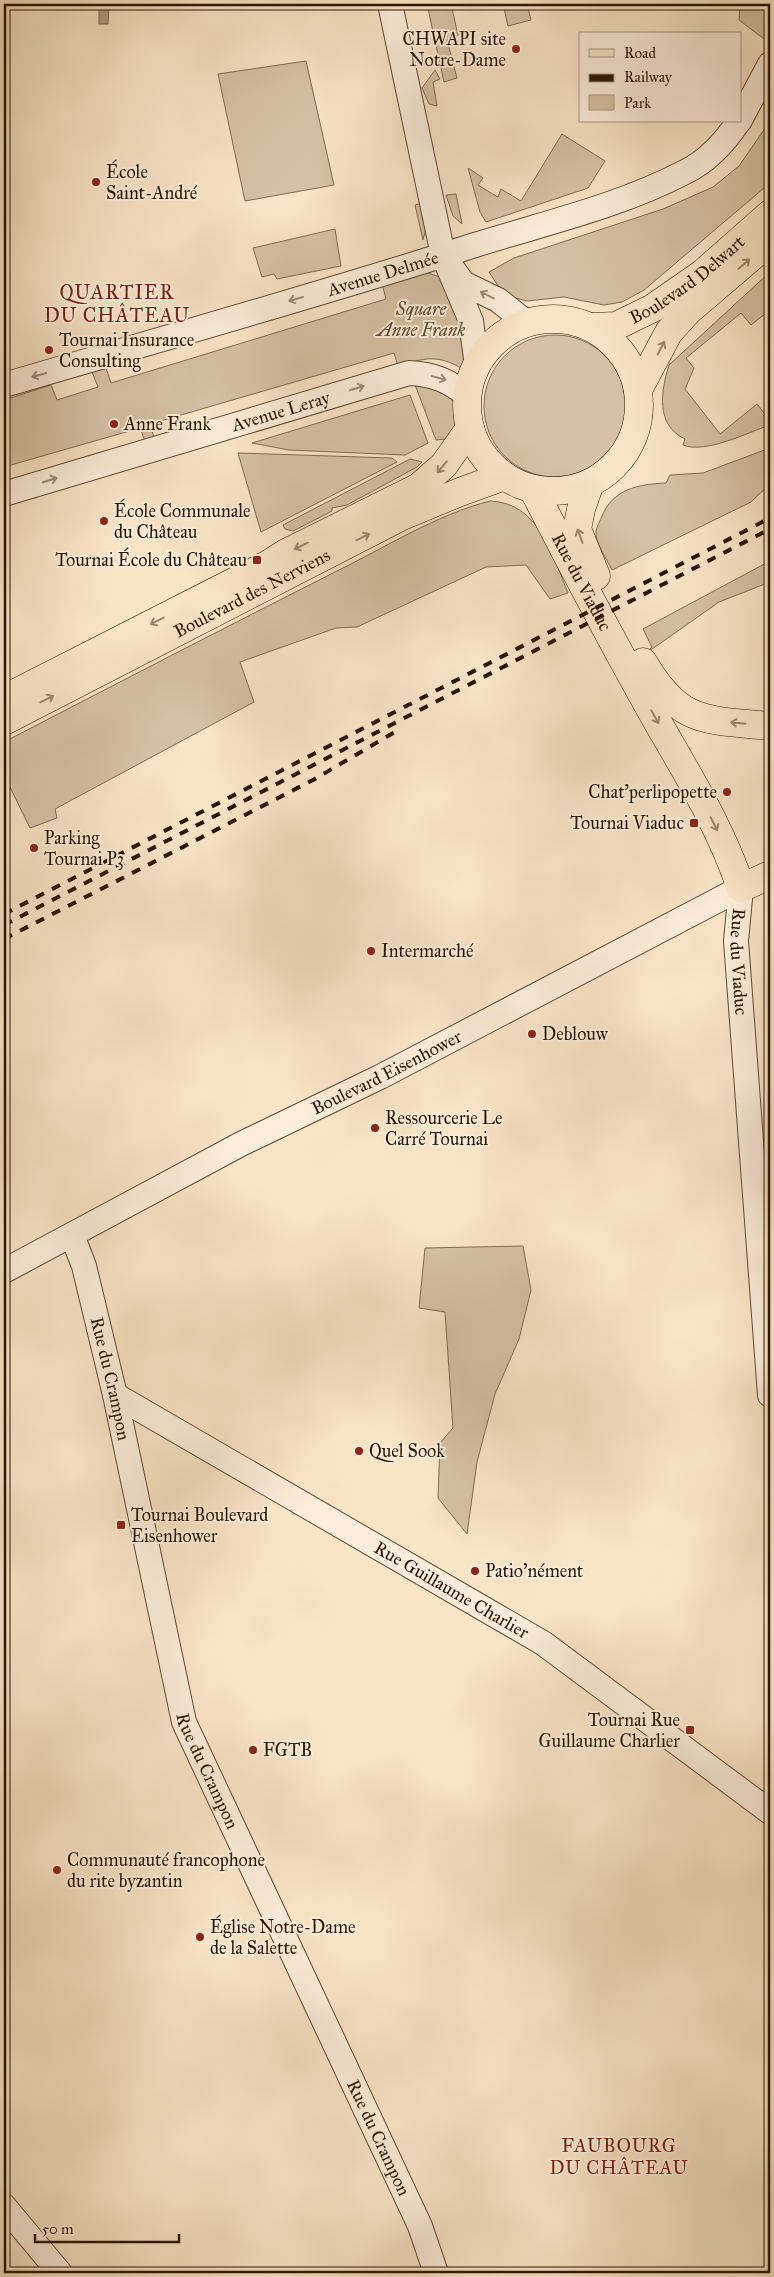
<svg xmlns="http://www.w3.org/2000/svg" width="774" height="2277" font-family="'IM FELL Great Primer',serif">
<rect width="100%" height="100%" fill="#f9e4c6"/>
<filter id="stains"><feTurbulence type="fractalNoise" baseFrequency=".004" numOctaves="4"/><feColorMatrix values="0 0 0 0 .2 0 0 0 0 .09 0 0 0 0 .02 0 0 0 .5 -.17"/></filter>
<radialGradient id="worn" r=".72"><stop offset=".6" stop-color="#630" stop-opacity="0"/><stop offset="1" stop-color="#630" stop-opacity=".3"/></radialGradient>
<path fill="#d6c1a4" stroke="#806b52" d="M427,4H451L458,35L447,40L457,78L444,82Z
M503,4H527L531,20L508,26Z
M740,4H770V31L764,39L739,20Z
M306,61L334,185L245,201L218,74Z
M435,70L440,79L433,82L437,106L429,104L422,88Z
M770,121V183L644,290L622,302L604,305L564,297L527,301L504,295L489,272L514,258L663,209L713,187L739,166Z
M562,134L605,161L588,188L486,222L480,212L468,168L483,178L478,185L496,196L498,197L501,189L521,201Z
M456,194L462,224L453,216L446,195Z
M425,202L427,224L423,240L415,205Z
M335,229L341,266L277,279L274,274L262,277L253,248Z
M425,272L440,277L465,316L468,356L463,369C437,354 425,358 398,366L394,353L150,424L154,438L145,441L140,428L4,467V400L51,385L57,400L98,387L92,372L106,368L111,383L386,299L382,284Z
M770,272V310L751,325L741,313L686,358L694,368L685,389L720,434L757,404L765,414L770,410V425C747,433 705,454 683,445L685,439C655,425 661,391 669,365Z
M484 406a71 71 0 1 1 142 0a71 71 0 1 1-142 0Z
M414,382L451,393C456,406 457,418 455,431L446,439L436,440Z
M410,395L428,443L405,455L289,450L252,443Z
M770,448V484L751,502L612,570C607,559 595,543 596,531C597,526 600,521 602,516C613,489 639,484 666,483L670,475L703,473Z
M238,453L392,458L397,462L261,532Z
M410,459L422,462L417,467L347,505L332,508V511L293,531L285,529L283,525Z
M490,501C539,503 552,554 568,593L550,599L526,565L486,567L357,627L336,628L240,662L254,702L55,809L57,818L30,828L4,775V742C114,685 224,628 335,572C384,548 438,514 490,501Z
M770,561V582L719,602L645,654L652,647L643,629Z
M523,1246L531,1290L519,1339L495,1394L477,1462L467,1534L438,1498L440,1443L453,1428L445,1312L419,1308L425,1248Z"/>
<path fill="#b39e83" stroke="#7d674f" d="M99,4H109L108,24H99Z"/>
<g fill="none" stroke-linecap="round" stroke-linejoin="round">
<g stroke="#5e4932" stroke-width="26">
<g id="minor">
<path d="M390,4L443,255"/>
<path d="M740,120L770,64"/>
<path d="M477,366L471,321L443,255L463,283L498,300L527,323"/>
<path id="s1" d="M4,385C161,339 319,295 475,245C545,223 620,206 685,172C708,161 725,142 739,121"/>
<path id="s2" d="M4,494L409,373C434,374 449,381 468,396"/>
<path id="s3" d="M741,888L736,941L770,1395"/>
<path id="s4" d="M72,1235L84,1266L115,1395L184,1722L420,2226L436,2273"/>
<path id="s5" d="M4,1271L241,1144L380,1077L741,888"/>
<path id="s6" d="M115,1395L543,1643L770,1812"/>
<path d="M4,2206L60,2273"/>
</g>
</g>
<g stroke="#2b1500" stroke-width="29">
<g id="major">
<circle cx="553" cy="405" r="86"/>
<path id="s7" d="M593,327L616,326L653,308L702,274L770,214"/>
<path d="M638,390L669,332L688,311L770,241"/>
<path d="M590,483L581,509L577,529L596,576"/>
<path id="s8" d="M533,489C573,567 614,645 657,721C688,775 721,828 741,888L770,875"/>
<path d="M643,662C679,724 705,720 770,726"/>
<path d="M4,699L267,565L286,553L419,487L444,465L470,428"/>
<path id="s9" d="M4,721L402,516L460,492L504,476"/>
</g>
</g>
<use href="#minor" stroke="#fbedda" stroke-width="24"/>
<use href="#major" stroke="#f9e4c6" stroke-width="28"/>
<path stroke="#2b1500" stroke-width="4" stroke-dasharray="9 9" stroke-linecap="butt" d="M4,914L770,518
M4,925L770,529
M4,939L313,780L400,729"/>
</g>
<defs><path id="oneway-shaft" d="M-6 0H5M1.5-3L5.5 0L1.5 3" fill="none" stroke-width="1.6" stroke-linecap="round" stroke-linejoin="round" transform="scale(1.25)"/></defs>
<g stroke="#9c876d">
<use href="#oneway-shaft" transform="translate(744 264) rotate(-41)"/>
<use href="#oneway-shaft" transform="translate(661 348) rotate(-63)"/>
<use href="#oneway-shaft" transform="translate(442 467) rotate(130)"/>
<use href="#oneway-shaft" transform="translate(580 536) rotate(-110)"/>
<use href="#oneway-shaft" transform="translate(363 537) rotate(-27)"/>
<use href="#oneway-shaft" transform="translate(301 546) rotate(154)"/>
<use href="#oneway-shaft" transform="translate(157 621) rotate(153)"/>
<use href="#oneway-shaft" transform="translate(47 699) rotate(-27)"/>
<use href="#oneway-shaft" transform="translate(655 717) rotate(61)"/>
<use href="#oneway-shaft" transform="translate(738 723) rotate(-174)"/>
<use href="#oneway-shaft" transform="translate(714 824) rotate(63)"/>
</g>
<g stroke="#9d8c78">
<use href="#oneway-shaft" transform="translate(487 295) rotate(-153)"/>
<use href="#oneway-shaft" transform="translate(296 299) rotate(164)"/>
<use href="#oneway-shaft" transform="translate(39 375) rotate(164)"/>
<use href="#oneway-shaft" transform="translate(439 378) rotate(15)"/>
<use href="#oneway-shaft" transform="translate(357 388) rotate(-17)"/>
<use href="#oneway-shaft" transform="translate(50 480) rotate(-17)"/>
</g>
<g fill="#8f2418" stroke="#fbedda" stroke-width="2">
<circle cx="516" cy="49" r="5"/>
<circle cx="96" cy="182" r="5"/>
<circle cx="49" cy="350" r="5"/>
<circle cx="114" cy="424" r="5"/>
<circle cx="104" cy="521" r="5"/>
<rect x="252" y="555" width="10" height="10" rx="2.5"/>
<circle cx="727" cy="792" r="5"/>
<rect x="689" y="818" width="10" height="10" rx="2.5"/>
<circle cx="34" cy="848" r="5"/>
<circle cx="371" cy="951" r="5"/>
<circle cx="532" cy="1034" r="5"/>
<circle cx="375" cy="1128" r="5"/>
<circle cx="359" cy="1451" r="5"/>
<rect x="116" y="1520" width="10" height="10" rx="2.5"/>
<circle cx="475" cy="1571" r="5"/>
<rect x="685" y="1725" width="10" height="10" rx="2.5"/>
<circle cx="253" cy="1750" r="5"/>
<circle cx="57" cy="1870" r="5"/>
<circle cx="200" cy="1937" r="5"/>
</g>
<g text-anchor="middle" stroke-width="4" stroke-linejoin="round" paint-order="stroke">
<g font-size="18" fill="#2b1500" stroke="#fbedda" text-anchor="start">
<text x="506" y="45" text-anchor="end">CHWAPI site<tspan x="506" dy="21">Notre-Dame</tspan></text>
<text x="106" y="178">École<tspan x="106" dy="21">Saint-André</tspan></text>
<text x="59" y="346">Tournai Insurance<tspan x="59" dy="21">Consulting</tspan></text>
<text x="124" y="430">Anne Frank</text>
<text x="114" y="517">École Communale<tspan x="114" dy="21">du Château</tspan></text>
<text x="247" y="566" text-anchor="end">Tournai École du Château</text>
<text x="717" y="798" text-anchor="end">Chat'perlipopette</text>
<text x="684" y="829" text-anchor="end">Tournai Viaduc</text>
<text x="44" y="844">Parking<tspan x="44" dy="21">Tournai P3</tspan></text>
<text x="381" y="957">Intermarché</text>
<text x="542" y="1040">Deblouw</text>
<text x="385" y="1124">Ressourcerie Le<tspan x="385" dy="21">Carré Tournai</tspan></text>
<text x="369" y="1457">Quel Sook</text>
<text x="131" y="1521">Tournai Boulevard<tspan x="131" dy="21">Eisenhower</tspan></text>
<text x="485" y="1577">Patio'nément</text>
<text x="680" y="1726" text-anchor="end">Tournai Rue<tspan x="680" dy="21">Guillaume Charlier</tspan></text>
<text x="263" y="1756">FGTB</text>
<text x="67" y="1866">Communauté francophone<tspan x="67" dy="21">du rite byzantin</tspan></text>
<text x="210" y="1933">Église Notre-Dame<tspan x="210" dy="21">de la Salette</tspan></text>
</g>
<g font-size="18" fill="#2b1500" stroke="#fbedda">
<text dy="6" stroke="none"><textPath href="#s1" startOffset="395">Avenue Delmée</textPath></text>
<text dy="6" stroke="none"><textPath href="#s7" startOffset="108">Boulevard Delwart</textPath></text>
<text dy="6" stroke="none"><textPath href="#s2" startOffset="289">Avenue Leray</textPath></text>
<text dy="6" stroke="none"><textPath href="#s8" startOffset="105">Rue du Viaduc</textPath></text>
<text dy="6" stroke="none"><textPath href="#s9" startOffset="279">Boulevard des Nerviens</textPath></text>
<text dy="6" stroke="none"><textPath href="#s3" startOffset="74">Rue du Viaduc</textPath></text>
<text dy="6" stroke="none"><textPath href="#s5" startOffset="431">Boulevard Eisenhower</textPath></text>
<text dy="6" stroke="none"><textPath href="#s4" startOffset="149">Rue du Crampon</textPath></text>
<text dy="6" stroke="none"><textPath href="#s6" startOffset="389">Rue Guillaume Charlier</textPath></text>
<text dy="6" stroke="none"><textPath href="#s4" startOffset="554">Rue du Crampon</textPath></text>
<text dy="6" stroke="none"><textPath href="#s4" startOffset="959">Rue du Crampon</textPath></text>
</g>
<g font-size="18" font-style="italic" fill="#5e4931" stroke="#fbedda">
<text x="421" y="315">Square<tspan x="421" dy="21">Anne Frank</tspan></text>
</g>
<g font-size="19" letter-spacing="1" fill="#7a1f14" stroke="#fbedda">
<text x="619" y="2152">FAUBOURG<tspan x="619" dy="22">DU CHÂTEAU</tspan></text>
</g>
<g font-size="20" letter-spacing="1" fill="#7a1f14" stroke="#fbedda">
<text x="117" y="299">QUARTIER<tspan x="117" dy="23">DU CHÂTEAU</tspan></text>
</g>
</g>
<rect width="774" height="2277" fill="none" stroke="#f9e4c6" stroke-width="20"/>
<rect x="5" y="5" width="764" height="2267" fill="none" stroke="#2b1500" stroke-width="2.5"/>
<rect x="10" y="10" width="754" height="2257" fill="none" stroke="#2b1500"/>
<rect x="579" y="32" width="162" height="90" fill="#fbedda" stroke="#a89783"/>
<rect x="589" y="49" width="25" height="8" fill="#f9e4c6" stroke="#a89783"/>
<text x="624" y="58" font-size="15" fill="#2b1500">Road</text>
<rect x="589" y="74" width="25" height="8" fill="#2b1500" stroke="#a89783"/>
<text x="624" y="82" font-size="15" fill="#2b1500">Railway</text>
<rect x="589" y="95" width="25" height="15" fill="#d6c1a4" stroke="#a89783"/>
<text x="624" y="108" font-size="15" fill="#2b1500">Park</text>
<path d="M35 2234v8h144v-8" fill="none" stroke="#2b1500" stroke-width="2.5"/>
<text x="42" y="2234" font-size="15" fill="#2b1500" stroke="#fbedda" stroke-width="4" paint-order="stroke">50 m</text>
<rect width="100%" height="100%" filter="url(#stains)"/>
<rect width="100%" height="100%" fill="url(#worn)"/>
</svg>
